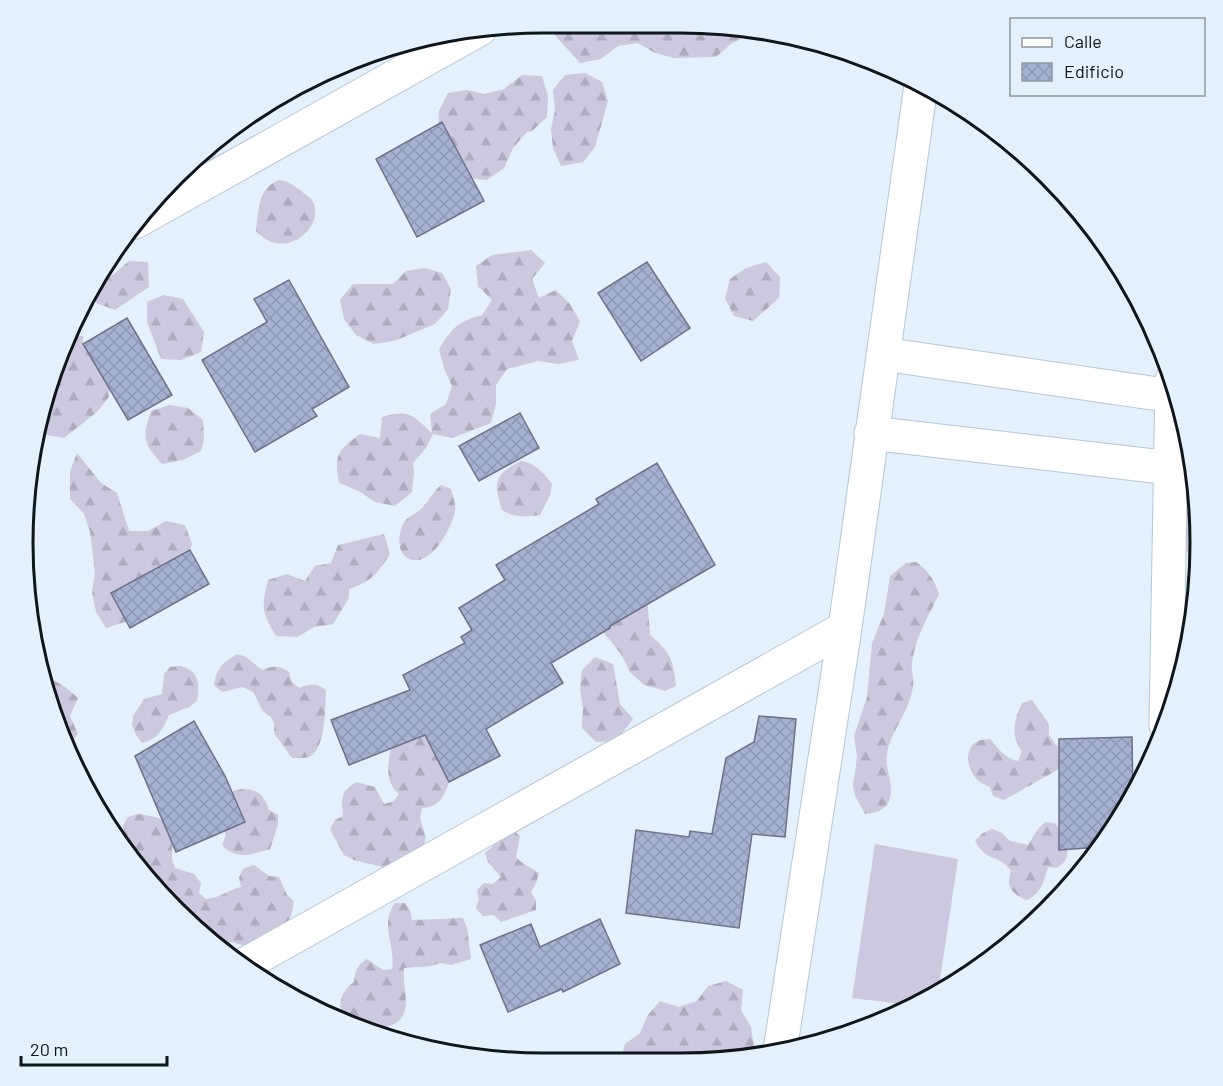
<svg xmlns="http://www.w3.org/2000/svg" width="1223" height="1086" font-family="Barlow,sans-serif">
<defs>
<pattern id="forest-firs" width="22" height="20" patternUnits="userSpaceOnUse" patternTransform="scale(1.5)"><rect width="22" height="20" fill="#ccc8df"/><path d="M5 1l3.5 6h-7zM16 11l3.5 6h-7z" fill="#aeabbf"/></pattern>
<pattern id="building-cross-hatch" width="8" height="8" patternUnits="userSpaceOnUse" patternTransform="scale(1.5)"><rect width="8" height="8" fill="#a6b1d1"/><path d="M0 0l8 8M0 8l8-8" fill="none" stroke="#8e97b3"/></pattern>
</defs>
<rect width="100%" height="100%" fill="#e4f0fb"/>
<path fill="url(#forest-firs)" d="M557,23L757,31L732,43L716,57L674,58L655,53L638,43L618,46L601,59L580,63L553,33Z
M585,73L602,82L608,101L595,147L583,162L561,166L553,148L551,129L555,110L553,90L565,75Z
M522,75L542,76L548,96L547,117L532,131L527,132L513,148L504,168L487,180L466,178L438,131L439,111L448,93L467,90L485,94L504,89Z
M219,137V149L214,158L189,170L168,195L156,200Z
M279,180C288,181 293,185 300,190C303,193 308,196 311,199C329,224 285,264 256,231C259,210 257,189 279,180Z
M531,250L545,263L532,279L539,298L556,290L570,304L580,321L572,341L579,360L558,364L538,361L507,369L496,385V404L491,423L452,438L433,434L426,448L413,463L414,472L412,492L395,506L375,502L359,491L339,483C334,455 337,451 360,434L380,438L382,417C410,409 412,415 432,433L430,414L446,404L452,386L444,368L439,349C453,327 457,322 482,315L492,300L478,286L476,266L492,255Z
M129,261L148,262L149,287L115,310L96,303V283L114,274Z
M766,262L780,277L779,298L753,321L734,316L725,298L730,279L746,268Z
M425,268L442,273L451,289L448,309L435,324L394,341L374,344L356,335L344,319L340,300L353,284H393L406,271Z
M164,295L183,299L204,332L201,352L181,360L161,359L147,322V302Z
M69,334L83,336V344H92L109,354V397L97,412L64,438L36,433Z
M170,405L188,408L203,420L204,440L201,451L183,460L162,464C143,443 142,438 151,411Z
M1188,446L1199,509L1198,560L1183,548L1168,454Z
M77,453L101,483L117,493L129,531H148L166,521L185,525L192,544L190,550L141,608L125,622L106,628L96,612L92,592L95,573L90,532L84,514L70,499V471Z
M521,461C535,463 544,473 552,484L550,495L540,515C525,517 515,518 502,510C493,482 494,475 521,461Z
M441,485L451,489C453,496 456,504 455,511C452,527 434,560 417,560C396,561 396,534 405,521C409,515 419,513 423,507C430,499 433,492 441,485Z
M384,534L390,554C377,574 372,581 349,589V598L333,624L314,627L297,637L276,636C262,614 261,606 268,580L287,574L305,581L315,566L331,563L338,545Z
M916,562C928,570 935,581 939,594C927,619 917,634 912,662C911,668 913,674 913,680C914,687 911,696 909,702C903,719 890,735 887,753C884,767 894,783 890,798C887,810 876,813 865,814L855,796L853,786L857,757L854,736L867,697L872,643L884,614L890,576L906,563Z
M647,594L650,635C671,653 673,659 676,686L665,691L644,685L630,672L621,654L596,623Z
M237,654L246,657L262,670C273,666 279,665 289,672L291,681L299,688C309,684 316,683 326,690C325,706 326,746 311,756C305,759 298,758 292,758L274,733C276,712 266,719 260,706C258,701 256,697 253,692L243,687L222,692L214,685C217,667 222,664 237,654Z
M595,657L613,664L620,704L633,719L616,741L596,742L582,728L583,709L580,689L582,670Z
M180,666C199,670 200,684 197,701L189,707L169,715C163,730 158,739 142,743L136,735L132,725L133,716L144,699L162,694L164,674L170,667Z
M40,677C55,678 67,688 78,698L70,716L78,734L67,748Z
M1032,700L1049,724V735L1055,744L1063,749L1061,768L1004,800L993,796L990,787C984,784 978,782 974,776C963,759 967,738 990,739C999,749 1004,758 1018,761L1022,751C1010,736 1014,720 1022,703Z
M421,732L443,752L445,773L449,782C444,797 439,807 422,808L420,818L426,837L421,858H402L383,867L354,860L344,855L330,829L335,820L343,816C342,798 339,793 356,782L375,787L384,804L394,801L399,794C381,779 390,755 394,735Z
M80,779L95,782L108,824Z
M241,789C257,789 264,794 269,810L278,815V825L270,849C251,854 237,861 222,845L226,835L219,805L230,792Z
M138,814C152,816 163,817 173,828L172,859L175,868L194,874L201,883L199,893L206,899C220,898 228,890 241,887L239,877L244,868L254,865L269,876L279,877L287,895L294,901C290,931 279,935 253,948L231,942L215,945L134,864L129,855L123,826L128,817Z
M1045,822L1055,823C1063,832 1072,850 1065,861C1063,864 1059,866 1056,868L1048,867C1043,883 1042,892 1027,900C1013,895 1005,887 1011,871C999,853 985,863 975,840L983,833L992,829L1002,833L1010,841L1028,845L1038,829Z
M513,830L520,836L516,857C523,865 531,867 539,873L536,883L531,892L536,901V910L501,922L494,915L483,916L476,908L479,899L477,890L484,883L493,884L501,877L488,862L485,853L492,847L495,837Z
M395,903H405L410,910L412,920L463,918L467,928L471,959L451,965L441,963L431,966L404,968C402,982 408,997 405,1010C402,1027 377,1031 362,1028C356,1027 350,1024 344,1022C337,1005 340,992 354,982C355,971 357,965 367,959L383,970L392,969C396,944 379,926 395,903Z
M726,981L743,990L741,1010L751,1027L754,1047L752,1056L714,1062H620L625,1044L640,1033L648,1015L660,1001L679,1007L697,1001L708,986Z"/>
<path fill="#ccc8df" d="M875,844L958,859L938,993L917,1006L852,998Z"/>
<path fill="url(#building-cross-hatch)" stroke="#6c7388" stroke-width="1.5" d="M442,122L484,201L417,237L376,159Z
M647,262L690,328L641,361L598,293Z
M289,280L349,387L312,409L317,416L255,452L202,360L267,322L254,299Z
M127,318L172,395L128,420L83,344Z
M520,413L539,448L479,481L459,446Z
M657,463L715,565L610,626V628L551,663L563,683L486,729L500,756L449,782L425,735L349,765L331,720L410,690L403,675L465,643L461,637L472,630L459,608L505,580L496,565L599,504L596,499Z
M190,550L209,584L130,628L111,593Z
M759,716L796,719L785,837L752,834L739,928L626,913L636,830L689,837L690,831L712,834L726,758L754,742Z
M194,721L225,776L245,822L176,852L135,756Z
M1132,737L1133,799L1131,804L1100,847L1059,850V739Z
M600,919L620,964L563,992L562,989L508,1012L480,945L531,924L540,947Z"/>
<g fill="none" stroke-linecap="round" stroke-linejoin="round">
<g stroke="#b4c6d8" stroke-width="35">
<path id="minor" d="M135,222L480,29
M883,354L1172,396
M871,433L1171,468
M1166,725L1172,380
M242,966L845,628
M780,1051L845,628L921,85"/>
</g>
<use href="#minor" stroke="#fff" stroke-width="33"/>
</g>
<path d="M0 0H1223V1086H0ZM543 33H680A510 510 0 0 1 1190 543V543A510 510 0 0 1 680 1053H543A510 510 0 0 1 33 543V543A510 510 0 0 1 543 33Z" fill="#e4f0fb" fill-rule="evenodd"/>
<path fill="none" stroke="#0e151b" stroke-width="3" d="M543 33H680A510 510 0 0 1 1190 543V543A510 510 0 0 1 680 1053H543A510 510 0 0 1 33 543V543A510 510 0 0 1 543 33Z"/>
<rect x="1010" y="18" width="195" height="78" fill="#e4f0fb" stroke="#8e98a1" stroke-width="1.5"/>
<rect x="1022" y="38" width="30" height="9" fill="#ffffff" stroke="#8e98a1" stroke-width="1.5"/>
<text x="1064" y="48" font-size="18" fill="#0e151b">Calle</text>
<rect x="1022" y="63" width="30" height="18" fill="url(#building-cross-hatch)" stroke="#8e98a1" stroke-width="1.5"/>
<text x="1064" y="78" font-size="18" fill="#0e151b">Edificio</text>
<path d="M21 1056v9h146v-9" fill="none" stroke="#0e151b" stroke-width="3"/>
<text x="30" y="1056" font-size="18" fill="#0e151b" stroke="#e4f0fb" stroke-width="4.5" paint-order="stroke">20 m</text>
</svg>
